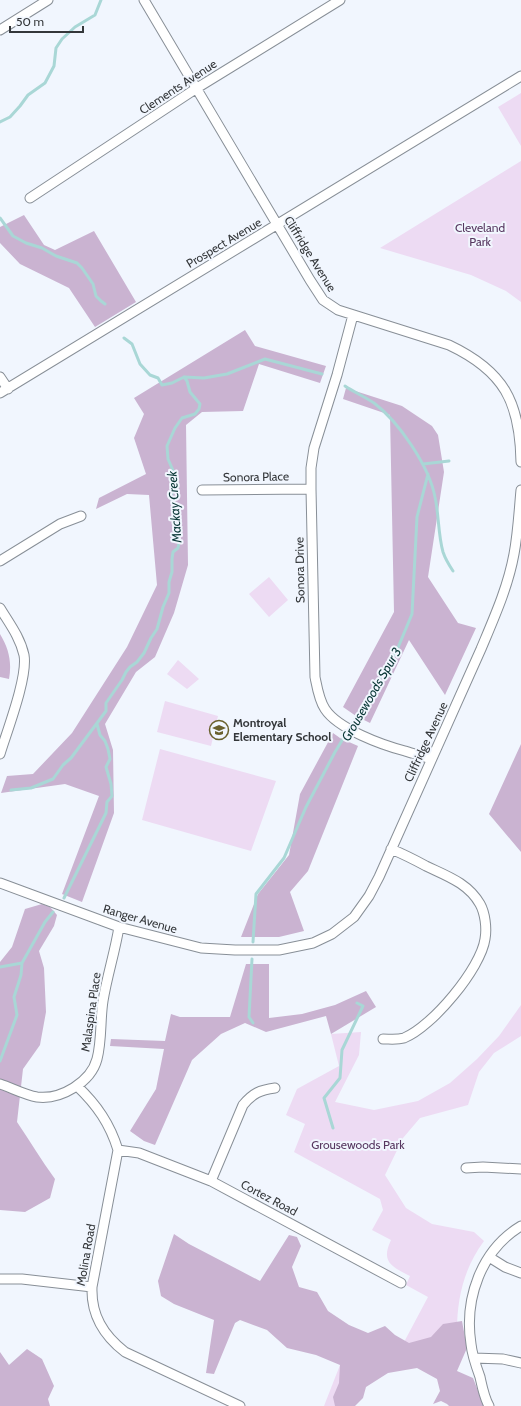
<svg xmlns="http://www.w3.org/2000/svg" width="521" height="1406" font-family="Cabin,sans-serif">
<rect width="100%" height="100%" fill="#f1f6fe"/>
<path fill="#eddbf3" d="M521,93V146L498,107Z
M521,161V302L506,291L471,275L380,248Z
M269,577L288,600L269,617L249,594Z
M178,660L199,679L187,689L167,674Z
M165,701L218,716L211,746L157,732Z
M160,749L276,781L251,851L142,820Z
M521,1005V1036L494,1053L479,1072L468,1105L420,1118L403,1138L385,1175L406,1208L432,1224L474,1232L484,1241C464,1268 457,1298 457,1331L388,1359L350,1406H324L340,1365L403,1344L428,1297L406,1285L410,1276C393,1267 380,1263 391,1240L372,1230L383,1210L380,1199L294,1152L305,1124L286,1115L297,1089L339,1066L331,1034L361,1032L359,1055L335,1102L374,1110L418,1101L450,1083L477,1059L499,1036Z"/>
<path fill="#cab3d1" d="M24,215L44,245L55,250L94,231L136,302L95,327L69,288L20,264L0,243V227Z
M245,330L255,346L326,366L320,383L259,364L243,411L202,412L186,425L188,565L174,613L155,657L136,672L105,724L113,750L114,813L82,902L62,894L99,796L65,784L1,793L7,776L33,774L72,733L127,647L157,585L149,495L127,494L96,509L99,498L146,474L134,438L144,414L134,398Z
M346,388L402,406L432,426L438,435L444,472L428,577L458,623L476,628L445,695L409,640L370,723L356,716L343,707L394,612L390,415L343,399Z
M0,634C9,649 12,662 9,679L0,677Z
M333,733L340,738L358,746L308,871L290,892L304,931L279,937H241L258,894L289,855L300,794Z
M521,744V852L489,814Z
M42,904L50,907L57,915L54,926L39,951L44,968L46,1012L40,1045L23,1069L17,1122C30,1141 41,1160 55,1179L50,1198L25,1212L0,1210V962L12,947L25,909Z
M246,964H269V1018L302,1014L335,1005L366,991L376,1007L331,1034L326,1016L266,1032L245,1023L221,1034L192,1060L155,1145L144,1141L130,1131L156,1089L164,1049L110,1046L111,1039L165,1041L171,1014L180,1017H230Z
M174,1234L189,1244L260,1281L289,1235L297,1237L301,1246L292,1267L299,1287L317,1292L328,1311L349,1325L368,1333L385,1326L395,1335L409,1343L431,1337L443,1324L462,1321L467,1348L457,1371L473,1378L484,1406H449L447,1404L441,1401L433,1404L440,1391L437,1379L417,1368L388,1373L366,1387L363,1398L355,1406H335L333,1397L339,1383L340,1365L316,1355L287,1348L267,1330L240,1320L235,1323L214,1374L206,1373L214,1320L174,1304L161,1296L158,1281Z
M27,1349L42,1359L54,1386L48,1399L50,1406H0V1352L9,1365Z"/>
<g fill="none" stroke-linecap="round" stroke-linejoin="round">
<path stroke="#a9d7d6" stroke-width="3" d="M0,122L10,117L20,106L28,95L45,83L54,66L56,48L62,39L75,27L95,15L101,0
M0,218L13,236L26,243L42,248L56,256L77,263L82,268L93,284L96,296L101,301L105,304
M184,377L204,378L227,374L265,359L322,374
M345,386C354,392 365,397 374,403C399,422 429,466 435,497C439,515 438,534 443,552C445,558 449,565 453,571
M423,464L449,461
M11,790L31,788L53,779L63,765L71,758L106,711V703L122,680L126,672L130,667L137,662L144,653L151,638L157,629L163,607L169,593V582L172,572V559L173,552L178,548L179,543L177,522L171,496L175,484V475L168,459L167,446L175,428L182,418L195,414L199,409L200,404L190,392L187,381L184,377L172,383L162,385L158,378L150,375L140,364L132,344L124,338
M64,898L106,813L107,802L112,796L111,784L106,767L110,759L108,749L105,741L100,735L97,724
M253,942L256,894L284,858L306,807L335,752L397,650L412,614L417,517L428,474
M252,959L249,1017L253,1023
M0,967L22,963
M0,1061L17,1015L14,997L21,975L22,963L45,922L53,912
M333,1128L324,1098L340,1078L342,1050L363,1006L357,1003"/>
<g stroke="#888f97" stroke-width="11">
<path id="minor" d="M144,0L310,280L323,300L338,310L449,345C504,371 520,402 521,462
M0,30L48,0
M30,198L197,88L340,0
M353,315L337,375L314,448L311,468V489L315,677C317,687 319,700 325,709C338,729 382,745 405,751C414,754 422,756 431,759
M0,377L8,389
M0,393L521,76
M202,490L311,489
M0,561L60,524L81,516
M0,608C9,623 20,637 24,655C28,677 7,731 0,754
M0,883L119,927L201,948L235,950H279L313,943L332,934L354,917L369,896L379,877L481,649C494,618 508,587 514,554C518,533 519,511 521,490
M383,1039C390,1039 397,1040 404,1038C432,1027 481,968 485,939C487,928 485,913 480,904C468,883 447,876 426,866C415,860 403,854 391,849
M0,1084C12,1088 25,1095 37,1097C61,1100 91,1082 97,1059C102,1040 100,1020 103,1001C107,976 115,952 119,927
M77,1086C97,1105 110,1124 118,1150L92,1287C91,1315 103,1335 125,1352L240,1406
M118,1150L139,1153L211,1181L401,1283
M466,1168L483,1167L521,1169
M211,1181L243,1105C253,1093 260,1090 275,1088
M489,1257L505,1267L521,1273
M0,1279H22L92,1287
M474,1358L503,1359L521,1363
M489,1406C484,1397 482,1386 480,1377C476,1366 472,1355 471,1344C464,1299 481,1250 521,1226"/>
</g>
<use href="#minor" stroke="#fff" stroke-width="9"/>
</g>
<defs>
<g id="school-ring" transform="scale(1)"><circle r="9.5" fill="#f1f6fe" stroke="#6a612e" stroke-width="1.5"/><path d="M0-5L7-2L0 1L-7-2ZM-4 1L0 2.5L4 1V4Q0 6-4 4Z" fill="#6a612e"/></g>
</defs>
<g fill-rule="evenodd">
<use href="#school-ring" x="219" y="730"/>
</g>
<g text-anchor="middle" stroke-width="4" stroke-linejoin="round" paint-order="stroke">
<g font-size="12" fill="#34373a" stroke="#f1f6fe">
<text transform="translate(178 87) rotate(-33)" y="4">Clements Avenue</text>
<text transform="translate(224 243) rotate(-31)" y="4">Prospect Avenue</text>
<text transform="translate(310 254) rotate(58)" y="4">Cliffridge Avenue</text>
<text transform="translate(256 477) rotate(-1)" y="4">Sonora Place</text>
<text transform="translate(300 570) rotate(-91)" y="4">Sonora Drive</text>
<text transform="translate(426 742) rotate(-65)" y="4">Cliffridge Avenue</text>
<text transform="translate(140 919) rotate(16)" y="4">Ranger Avenue</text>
<text transform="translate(91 1012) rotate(-82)" y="4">Malaspina Place</text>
<text transform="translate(269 1198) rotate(28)" y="4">Cortez Road</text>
<text transform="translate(86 1255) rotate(-80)" y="4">Molina Road</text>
</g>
<g font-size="12" fill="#573760" stroke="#f1f6fe">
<text x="480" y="232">Cleveland<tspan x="480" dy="14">Park</tspan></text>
<text x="358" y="1149">Grousewoods Park</text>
</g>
<g font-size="12" font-weight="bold" fill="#34373a" stroke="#f1f6fe" text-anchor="start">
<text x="233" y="727">Montroyal<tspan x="233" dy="14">Elementary School</tspan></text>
</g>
<g font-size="13" font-style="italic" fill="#083635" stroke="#f1f6fe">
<text transform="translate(174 507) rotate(-94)" y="5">Mackay Creek</text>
<text transform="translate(371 694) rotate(-60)" y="5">Grousewoods Spur 3</text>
</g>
</g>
<path d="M10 26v6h73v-6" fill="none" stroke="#34373a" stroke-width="2"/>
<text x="16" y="26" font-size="12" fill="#34373a" stroke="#f1f6fe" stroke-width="3" paint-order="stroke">50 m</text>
</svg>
